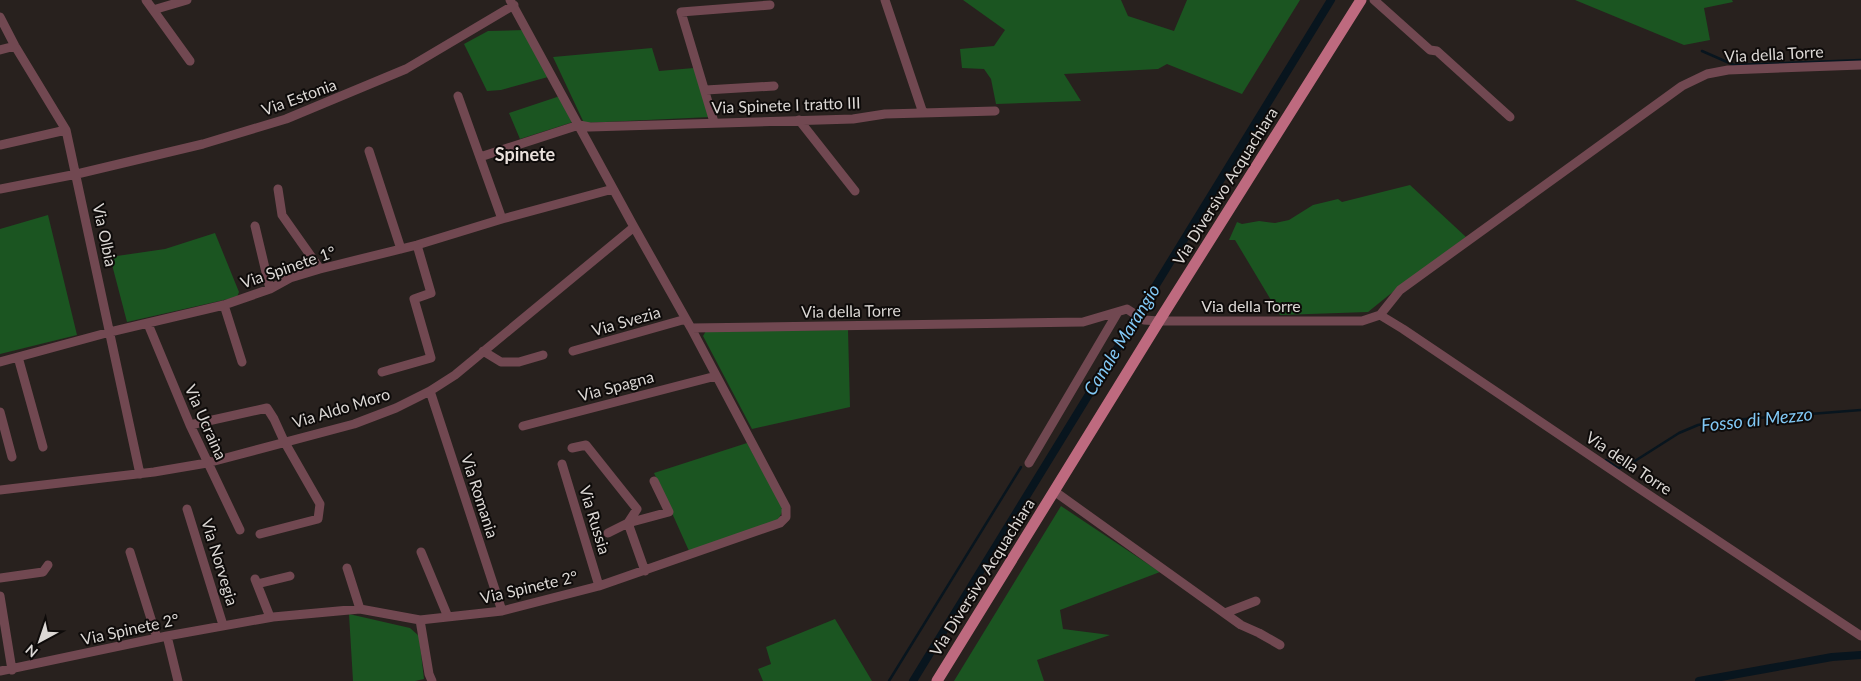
<svg xmlns="http://www.w3.org/2000/svg" width="1861" height="681" font-family="Lato,sans-serif">
<rect width="100%" height="100%" fill="#28211e"/>
<path fill="#1b5521" d="M963,0H1121L1128,16L1174,31L1187,0H1300L1242,94L1167,64L1158,69L1064,74L1081,101L996,104L991,79L984,69L962,68L960,49L994,46L1005,30Z
M1575,0H1732L1733,2L1704,8L1710,40L1684,45Z
M525,30L548,77L501,90L487,91L464,44L488,31Z
M652,48L659,71L694,68L710,117L584,123L553,57Z
M560,96L573,122L520,139L509,113Z
M1410,185L1466,237L1389,295L1368,312L1280,315L1235,240H1229L1237,222L1242,224L1259,221L1275,223L1289,220L1313,205L1338,199L1342,202Z
M48,215L77,335L0,354V229Z
M215,233L239,292L237,297L127,322L110,257L165,249Z
M848,330L850,407L752,429L703,336L706,331Z
M747,443L784,508L778,520L689,551L654,473Z
M1061,506L1160,572L1060,610L1063,629L1110,635L1037,660L1044,681H954Z
M349,614L410,628L419,636L424,679L415,681H353Z
M835,619L872,681H763L758,669L771,664L766,647Z"/>
<g fill="none" stroke-linecap="round" stroke-linejoin="round">
<path stroke="#08151e" stroke-width="2.5" d="M1702,51L1734,65L1861,60
M1606,460L1618,468L1627,466L1679,433L1698,425L1721,421L1861,410
M889,681L1021,467"/>
<path stroke="#08151e" stroke-width="8" d="M913,681L1331,0
M1699,681L1832,657L1861,655"/>
<path stroke="#714851" stroke-width="9" d="M146,0L190,61
M885,0L923,113
M1374,0L1430,50L1437,51L1510,117
M153,10L187,0
M0,17L15,46L66,130L140,474
M0,50L15,46
M706,90L774,86
M458,96L502,219
M799,120L855,191
M714,122L681,12L770,5
M0,145L66,130
M369,151L401,249
M480,157L579,125L590,127L853,119L885,114L995,111
M0,189L77,174L203,144L286,119L406,69L514,5
M278,189L282,215L320,269
M255,226L270,289
M224,305L242,362
M1380,315L1400,290L1682,86L1707,74L1728,70L1861,65
M148,324L190,425L240,530
M691,328L1083,322L1127,309L1144,320L1159,321H1362L1380,315L1403,329L1637,487L1861,636
M483,351L501,362H519L543,355
M573,351L686,319
M18,357L43,447
M0,362L110,332L224,305L270,289L290,278L320,269L417,245L502,219L613,189
M382,372L431,358L414,299L431,293L417,245
M430,391L502,611
M0,412L12,457
M190,425L267,408L274,419L284,441L320,504L318,519L260,534
M523,426L716,376
M572,448L586,445L637,509L628,523L608,533
M1029,463L1118,312
M562,464L599,586
M0,490L154,472L207,463L354,424L396,408L430,391L455,375L634,227
M1054,491L1241,625L1259,633L1280,645
M187,509L223,625
M130,552L157,638
M421,552L448,617
M347,568L360,609
M645,571L628,523L669,512L654,481
M0,578L43,572L48,565
M255,579L270,617
M257,584L290,576
M0,596L12,670
M1225,613L1256,601
M420,620L429,674L432,681
M167,636L178,681
M0,671L167,636L273,617L360,609L420,620L502,611L599,586L780,523L786,517V507L691,328L634,227L510,0"/>
<path stroke="#be6a7f" stroke-width="11" d="M937,681L1159,321L1361,0"/>
</g>
<g text-anchor="middle" stroke-width="4" stroke-linejoin="round" paint-order="stroke">
<g font-size="16" fill="#dcd8d5" stroke="#0e0b0a">
<text transform="translate(1774 54) rotate(-3)" y="6">Via della Torre</text>
<text transform="translate(299 97) rotate(-20)" y="6">Via Estonia</text>
<text transform="translate(786 105) rotate(-2)" y="6">Via Spinete I tratto III</text>
<text transform="translate(1225 186) rotate(-58)" y="6">Via Diversivo Acquachiara</text>
<text transform="translate(105 235) rotate(78)" y="6">Via Olbia</text>
<text transform="translate(288 267) rotate(-19)" y="6">Via Spinete 1°</text>
<text x="1251" y="312">Via della Torre</text>
<text transform="translate(851 311) rotate(-1)" y="6">Via della Torre</text>
<text transform="translate(626 321) rotate(-16)" y="6">Via Svezia</text>
<text transform="translate(616 386) rotate(-15)" y="6">Via Spagna</text>
<text transform="translate(341 408) rotate(-17)" y="6">Via Aldo Moro</text>
<text transform="translate(206 422) rotate(66)" y="6">Via Ucraina</text>
<text transform="translate(1629 463) rotate(34)" y="6">Via della Torre</text>
<text transform="translate(480 496) rotate(72)" y="6">Via Romania</text>
<text transform="translate(595 520) rotate(73)" y="6">Via Russia</text>
<text transform="translate(220 562) rotate(73)" y="6">Via Norvegia</text>
<text transform="translate(982 577) rotate(-58)" y="6">Via Diversivo Acquachiara</text>
<text transform="translate(529 587) rotate(-13)" y="6">Via Spinete 2°</text>
<text transform="translate(130 629) rotate(-12)" y="6">Via Spinete 2°</text>
</g>
<g font-size="18" font-weight="bold" fill="#eae1dc" stroke="#0e0b0a">
<text x="525" y="161">Spinete</text>
</g>
<g font-size="18" font-style="italic" fill="#82c9f6" stroke="#0e0b0a">
<text transform="translate(1122 340) rotate(-58)" y="6">Canale Marangio</text>
<text transform="translate(1757 420) rotate(-6)" y="6">Fosso di Mezzo</text>
</g>
</g>
<g transform="translate(40 641) rotate(220)" stroke="#0e0b0a" stroke-width="4" paint-order="stroke">
<path d="M0-4L9 19L0 12L-9 19Z" fill="#dcd8d5"/>
<text y="-8" font-size="14" font-weight="bold" text-anchor="middle" fill="#dcd8d5">N</text>
</g>
</svg>
